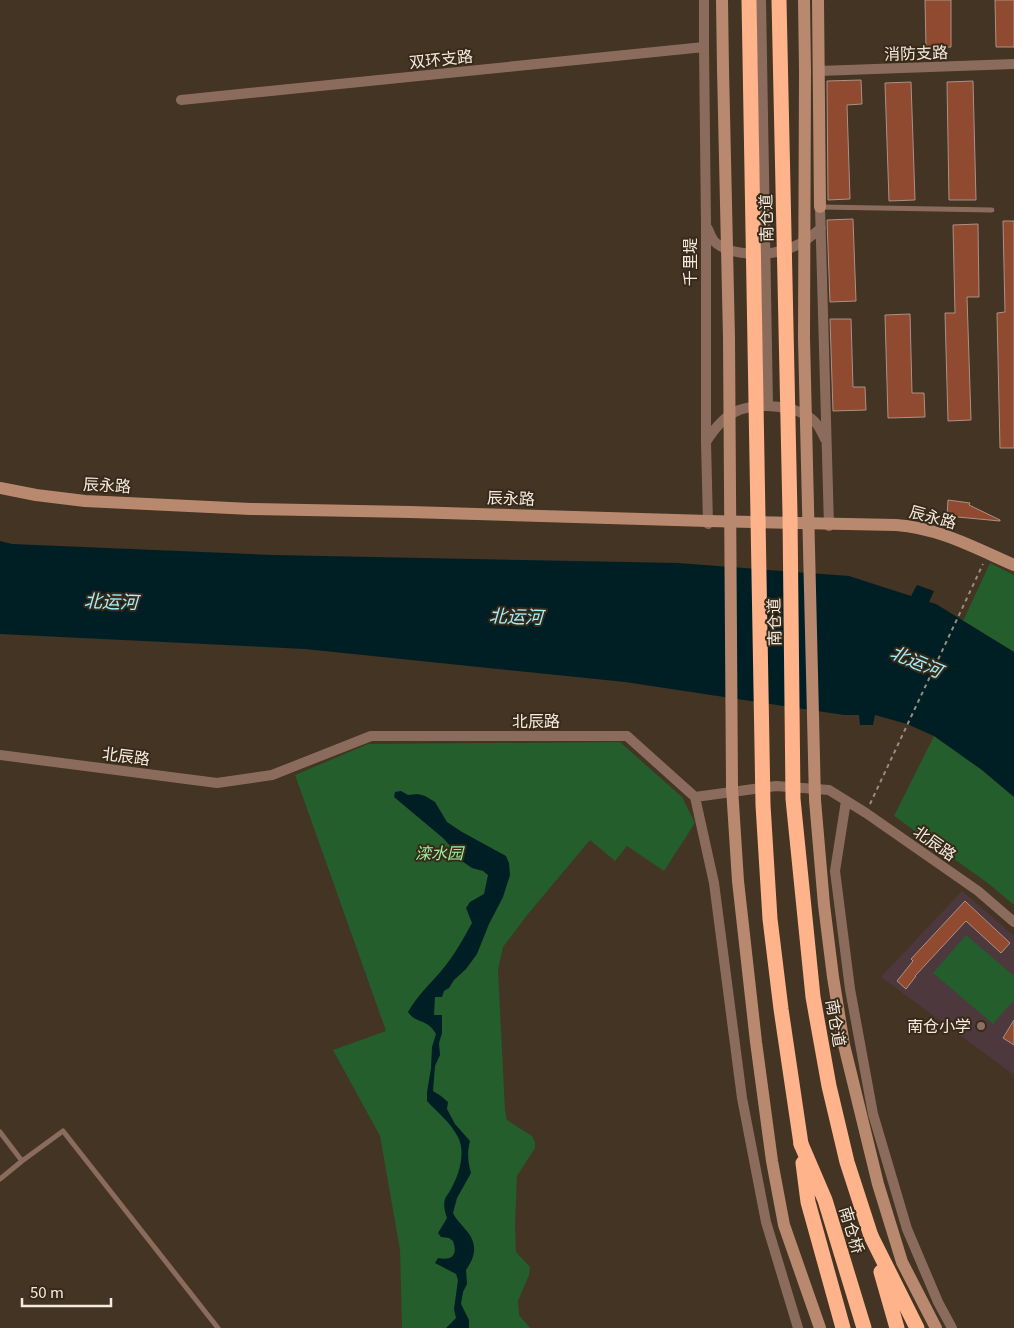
<svg xmlns="http://www.w3.org/2000/svg" width="1014" height="1328" font-family="Georgia,'Noto Sans SC',serif">
<rect width="100%" height="100%" fill="#433423"/>
<path fill="#4d383d" d="M962,891L1014,936V1075L881,977Z"/>
<path fill="#235e2c" d="M990,563L1014,575V652L963,621Z
M934,736L982,770L1014,797V905L989,884L894,816Z
M620,742L682,797L695,823L664,871L627,846L615,861L590,840L528,914L503,947L498,970L505,1110L507,1120L532,1136L535,1142V1148L517,1176L515,1224L516,1252L530,1267L529,1275L518,1301L519,1315L530,1328H402L400,1250L380,1136L333,1050L386,1031L295,775L368,744Z
M966,935L1014,976V1000L993,1024L933,973Z"/>
<path fill="#001f25" d="M0,541L12,544L273,555L678,563L849,576L911,596L917,585L934,591L929,602L936,604L1014,652V797L982,770L934,736L907,724L875,715L873,725H860L859,715H844L625,682L305,649L0,634Z
M401,791L408,795L418,794L425,796L435,802L447,822L462,832L506,856L509,863L510,875L503,897L489,924L477,954L466,969L454,980L449,988L444,991L442,997H435L434,1015H442V1033L439,1043L440,1055L435,1066L433,1091L441,1096L448,1102L447,1109L455,1124L470,1141C467,1152 468,1162 471,1173L457,1198L453,1213C457,1221 460,1222 465,1229C478,1243 476,1256 466,1270L467,1284L463,1292L461,1304L469,1320V1328H446L456,1318L454,1309L458,1280L456,1274L435,1263L438,1258C452,1261 458,1255 453,1241L449,1238L441,1237L438,1233L447,1218C445,1212 443,1206 445,1199C446,1196 449,1193 451,1189C459,1175 466,1153 458,1137C451,1123 437,1112 427,1101V1092L431,1068L432,1047L436,1034C427,1018 416,1024 408,1012C417,996 430,984 442,970C454,956 463,939 472,923L466,908L470,902L484,894L488,875L483,871L472,868L459,859L453,849L443,838L394,797L395,792Z"/>
<path fill="#904a2f" stroke="#ab9187" d="M925,0H951V47L926,48Z
M995,0H1014V47H996Z
M861,80L862,104L847,105L850,199L828,200L827,81Z
M973,81L976,200H949L947,82Z
M911,82L915,200L889,201L885,83Z
M853,219L856,301L830,302L827,220Z
M1003,221H1014V448H1000L997,313L1005,312Z
M978,224L979,297H967L971,420L948,421L945,313H955L953,225Z
M910,314L912,393H924L925,417L888,418L885,315Z
M830,319H851L853,387H865L866,410L833,411Z
M948,500L970,503L969,505L1000,520V521L947,516Z
M965,901L1010,943L1001,953L966,921L915,976H916L906,989L897,981L913,961L911,959Z
M1014,1020V1045L1003,1038Z"/>
<g fill="none" stroke-linecap="round" stroke-linejoin="round">
<path stroke="#9a8d80" stroke-width="2" stroke-dasharray="4 4" stroke-linecap="butt" d="M870,804L983,564"/>
<path stroke="#8b6c5c" stroke-width="5" d="M821,207L992,210
M0,1132L22,1161L63,1131L218,1328
M0,1179L22,1161"/>
<path stroke="#8b6c5c" stroke-width="10" d="M704,0V47L706,226V442L708,524
M761,0L768,406
M819,71L1014,64
M181,100L704,47
M820,207L829,526
M708,229C710,234 712,240 716,243C735,258 775,256 795,246C805,242 813,235 821,228
M706,442C714,429 724,416 739,410C760,403 796,405 813,420C819,425 822,433 825,439
M0,755L217,783L272,775L371,736H627L695,797L776,786L829,790L866,813L978,891L1014,922
M695,797L714,883L742,1098L766,1222L798,1328
M846,801L835,871L850,989L873,1114L907,1229L938,1302L952,1328"/>
<path stroke="#b9896f" stroke-width="12" d="M722,0L723,69
M804,0L805,71
M818,0L820,207
M0,488L36,495L85,501L251,509L410,512L708,521L896,525C939,528 975,548 1014,565"/>
<path stroke="#feb38b" stroke-width="15" d="M801,1144L825,1200L864,1328
M803,1163L808,1202L843,1328
M871,1236L917,1328
M881,1272L897,1328"/>
<path stroke="#b9896f" stroke-width="12" d="M723,69L729,338L732,788L738,881L756,1042L772,1161L784,1225L820,1328
M805,71L804,338L815,800L824,905L833,977L844,1045L878,1184L902,1262L936,1328"/>
<path stroke="#feb38b" stroke-width="15" d="M749,0L763,805L770,919L781,1009L801,1144
M779,0L790,515L793,799L813,997L829,1086L847,1162L871,1236"/>
</g>
<circle fill="#8d6e63" stroke="#382a19" stroke-width="2" cx="981" cy="1026" r="5"/>
<g text-anchor="middle" stroke-width="4" stroke-linejoin="round" paint-order="stroke">
<g font-size="16" fill="#f4eae0" stroke="#382a19">
<text transform="translate(916 53) rotate(-2)" y="6">消防支路</text>
<text transform="translate(441 59) rotate(-6)" y="6">双环支路</text>
<text transform="translate(766 218) rotate(-91)" y="6">南仓道</text>
<text transform="translate(690 262) rotate(-90)" y="6">千里堤</text>
<text transform="translate(107 485) rotate(3)" y="6">辰永路</text>
<text transform="translate(511 498) rotate(2)" y="6">辰永路</text>
<text transform="translate(933 517) rotate(15)" y="6">辰永路</text>
<text transform="translate(774 622) rotate(-91)" y="6">南仓道</text>
<text x="536" y="727">北辰路</text>
<text transform="translate(126 756) rotate(7)" y="6">北辰路</text>
<text transform="translate(935 843) rotate(35)" y="6">北辰路</text>
<text transform="translate(836 1023) rotate(80)" y="6">南仓道</text>
<text transform="translate(852 1230) rotate(73)" y="6">南仓桥</text>
</g>
<g font-size="16" font-style="italic" fill="#9aeda1" stroke="#382a19">
<text x="439" y="859">滦水园</text>
</g>
<g font-size="16" fill="#f4eae0" stroke="#382a19" text-anchor="end">
<text x="971" y="1032">南仓小学</text>
</g>
<g font-size="18" font-style="italic" fill="#a1f0ff" stroke="#382a19">
<text transform="translate(111 602) rotate(2)" y="6">北运河</text>
<text transform="translate(516 617) rotate(2)" y="6">北运河</text>
<text transform="translate(916 662) rotate(23)" y="6">北运河</text>
</g>
</g>
<path d="M22 1298v8h89v-8" fill="none" stroke="#f4eae0" stroke-width="2.5"/>
<text x="30" y="1298" font-size="15" fill="#f4eae0" stroke="#382a19" stroke-width="4" paint-order="stroke">50 m</text>
</svg>
